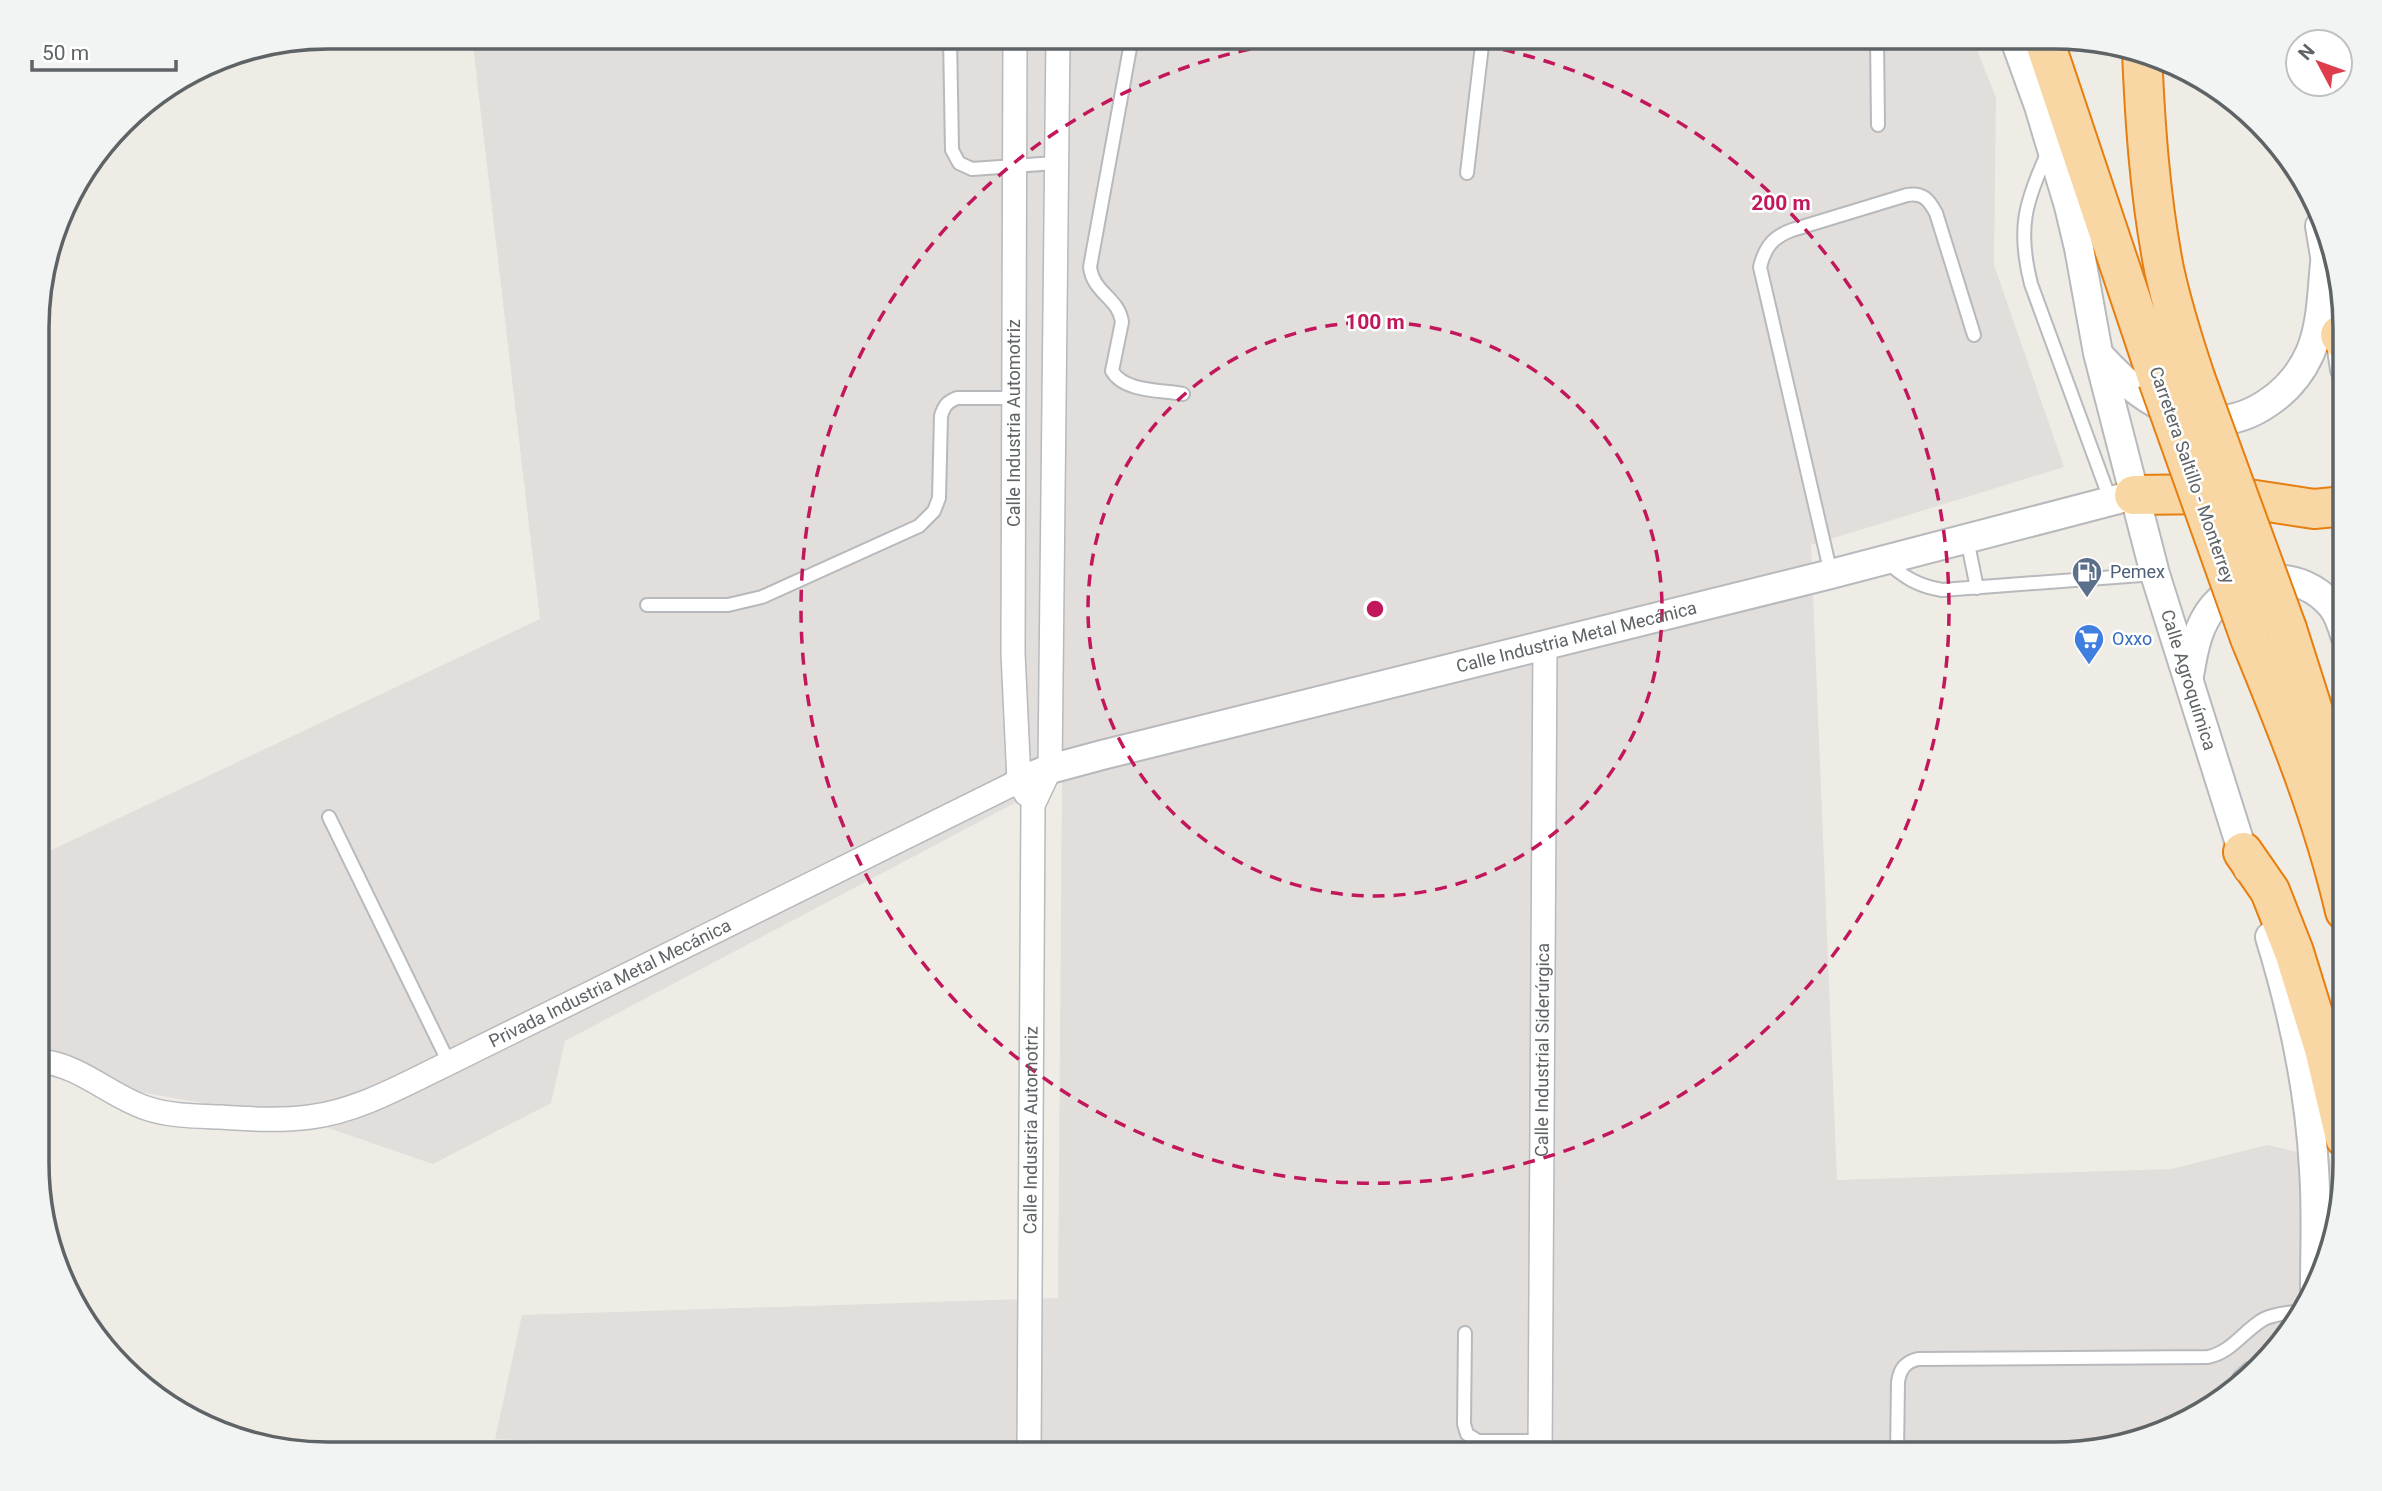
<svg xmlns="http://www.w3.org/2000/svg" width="2382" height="1491" font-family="Roboto,sans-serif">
<rect width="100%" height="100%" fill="#efece6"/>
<path fill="#e1dedb" d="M472,37H1972L1996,98L1994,265L2064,467L1811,545L1837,1180L2172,1169L2267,1145L2345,1163V1182L2330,1257L2296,1325L2200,1415L2073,1454H644V1446L495,1439L522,1315L1058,1298L1062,778L565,1041L551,1103L433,1164L308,1121L39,1075V856L540,619Z"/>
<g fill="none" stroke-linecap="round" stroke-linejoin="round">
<g stroke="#b7b9bc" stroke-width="16">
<path id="service" d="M950,37L952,150L959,163L972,169L1056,163
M1132,37L1090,267C1093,293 1119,298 1122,322L1112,371C1124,392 1162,390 1183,394
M1877,37L1878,125
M2048,152C2025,202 2017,229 2031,284L2111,502
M1467,173L1483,37
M1967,539L1977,588
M1885,560C1903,577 1918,586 1942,590L2155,574
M1831,574L1760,267C1765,247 1773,237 1792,230L1907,195C1923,192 1929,200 1936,213L1974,335
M647,605H728L762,597L919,526L934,511L939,498L941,416C944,406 947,402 957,398H1014
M329,817L449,1063
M1465,1333L1464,1424L1467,1434L1478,1441H1540
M2239,1378L2249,1369
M1897,1454L1898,1382C1900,1368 1906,1362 1918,1359L2208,1357C2232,1352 2243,1331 2264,1319C2276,1313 2290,1313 2303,1311"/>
</g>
<g stroke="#b7b9bc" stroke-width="26">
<g id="minor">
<path d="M1015,37L1013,653L1019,781L1026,794"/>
<path id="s1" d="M39,1061C81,1065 108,1095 146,1108C169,1116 195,1116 219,1117C250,1119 280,1121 310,1117C359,1111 405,1084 449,1063L1019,781"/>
<path id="s2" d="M1029,1454L1033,805L1050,769L1058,37"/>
<path id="s3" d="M1540,1454L1545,645"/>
</g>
</g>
<g stroke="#b7b9bc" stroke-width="32">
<g id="tertiary">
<path id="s4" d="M2014,37L2039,106L2069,206L2079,248L2098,353L2155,574L2248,869"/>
<path d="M2320,226L2329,280"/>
<path d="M2338,323L2345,369"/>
<path d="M2100,356C2143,404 2207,446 2269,402C2287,390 2301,373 2310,353C2322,325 2322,293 2325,263"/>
<path d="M2189,676C2193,652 2197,626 2214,606C2244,572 2302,569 2332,606C2339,615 2342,625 2345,635"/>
<path id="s5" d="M1019,781L1050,769L1102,755L1831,574L2134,495"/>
<path d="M2270,937C2293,1012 2310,1091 2314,1169C2317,1209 2315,1248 2315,1288"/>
</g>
</g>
<g stroke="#e67e10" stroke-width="42">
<path id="trunk" d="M2043,37L2158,380
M2142,51C2145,124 2150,197 2164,269C2172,306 2183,341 2195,377
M2340,335L2345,342
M2134,495L2215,494L2314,509L2345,506
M2287,629L2345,811
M2250,638C2287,728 2323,816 2345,911
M2243,852L2270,891L2294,952L2324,1049L2345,1138"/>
</g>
<use href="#service" stroke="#fff" stroke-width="12"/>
<use href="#minor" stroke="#fff" stroke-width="23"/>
<use href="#tertiary" stroke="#fff" stroke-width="28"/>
<use href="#trunk" stroke="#f8d7a4" stroke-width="38"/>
<g stroke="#e67e10" stroke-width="42" stroke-linecap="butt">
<path id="trunk-bridge" d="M2195,377L2287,629
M2158,380L2250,638"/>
</g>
<use href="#trunk-bridge" stroke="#f8d7a4" stroke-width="38"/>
</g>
<g fill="none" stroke="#c2185b" stroke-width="3.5" stroke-dasharray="12 9">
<circle cx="1375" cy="609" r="287"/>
<path d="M1420 37A574 574 0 1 1 1330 37"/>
</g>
<defs>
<g id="fuel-pin" transform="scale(1.575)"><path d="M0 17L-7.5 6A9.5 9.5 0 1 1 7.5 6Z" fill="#5c6f8a" stroke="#fff"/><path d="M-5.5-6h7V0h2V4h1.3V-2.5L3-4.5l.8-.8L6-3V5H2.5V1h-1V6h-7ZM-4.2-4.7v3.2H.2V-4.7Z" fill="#fff"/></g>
<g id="supermarket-pin" transform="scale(1.575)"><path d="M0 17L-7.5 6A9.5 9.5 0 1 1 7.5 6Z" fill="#3f7fe0" stroke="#fff"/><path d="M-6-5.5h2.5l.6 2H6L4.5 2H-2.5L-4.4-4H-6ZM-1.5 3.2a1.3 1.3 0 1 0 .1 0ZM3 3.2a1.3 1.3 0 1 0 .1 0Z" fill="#fff"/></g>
</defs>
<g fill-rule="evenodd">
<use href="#fuel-pin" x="2087" y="572"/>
<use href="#supermarket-pin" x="2089" y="639"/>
</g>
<g text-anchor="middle" stroke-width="5" stroke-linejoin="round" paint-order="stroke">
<g font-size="18" fill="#5e6366" stroke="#fff">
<text transform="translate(1014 423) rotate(-90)" y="6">Calle Industria Automotriz</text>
<text transform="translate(2192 475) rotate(71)" y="6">Carretera Saltillo - Monterrey</text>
<text dy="6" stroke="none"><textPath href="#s5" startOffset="576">Calle Industria Metal Mecánica</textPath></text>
<text dy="6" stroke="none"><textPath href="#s4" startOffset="667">Calle Agroquímica</textPath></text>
<text dy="6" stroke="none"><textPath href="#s1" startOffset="612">Privada Industria Metal Mecánica</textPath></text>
<text dy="6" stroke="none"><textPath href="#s3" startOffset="404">Calle Industrial Siderúrgica</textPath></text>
<text dy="6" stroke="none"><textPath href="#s2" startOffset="324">Calle Industria Automotriz</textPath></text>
</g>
<g font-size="18" fill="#4e5e75" stroke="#fff" text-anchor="start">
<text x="2110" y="578">Pemex</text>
</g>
<g font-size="18" fill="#366cbe" stroke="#fff" text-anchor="start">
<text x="2112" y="645">Oxxo</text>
</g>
</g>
<path d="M0 0H2382V1491H0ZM328 49H2054A279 279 0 0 1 2333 328V1163A279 279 0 0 1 2054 1442H328A279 279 0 0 1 49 1163V328A279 279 0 0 1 328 49Z" fill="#f2f3f3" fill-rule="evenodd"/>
<path fill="none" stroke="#5e6366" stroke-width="3.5" d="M328 49H2054A279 279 0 0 1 2333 328V1163A279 279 0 0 1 2054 1442H328A279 279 0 0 1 49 1163V328A279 279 0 0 1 328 49Z"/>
<circle cx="1375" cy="609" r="10" fill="#c2185b" stroke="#fff" stroke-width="3.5"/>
<g font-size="21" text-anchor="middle" font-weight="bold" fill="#c2185b" stroke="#fff" stroke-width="5" stroke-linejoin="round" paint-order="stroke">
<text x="1781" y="210">200 m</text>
<text x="1375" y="329">100 m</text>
</g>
<g transform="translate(2319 63) rotate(311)"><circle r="33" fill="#ffffff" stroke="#bfc1c2" stroke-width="2"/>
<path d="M0-5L12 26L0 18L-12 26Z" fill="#de3e4c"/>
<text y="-10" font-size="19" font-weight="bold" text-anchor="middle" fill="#5e6366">N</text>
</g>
<path d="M32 60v10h144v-10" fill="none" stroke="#5e6366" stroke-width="3.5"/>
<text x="42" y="60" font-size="21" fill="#5e6366" stroke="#ffffff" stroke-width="5" paint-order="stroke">50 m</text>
</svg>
